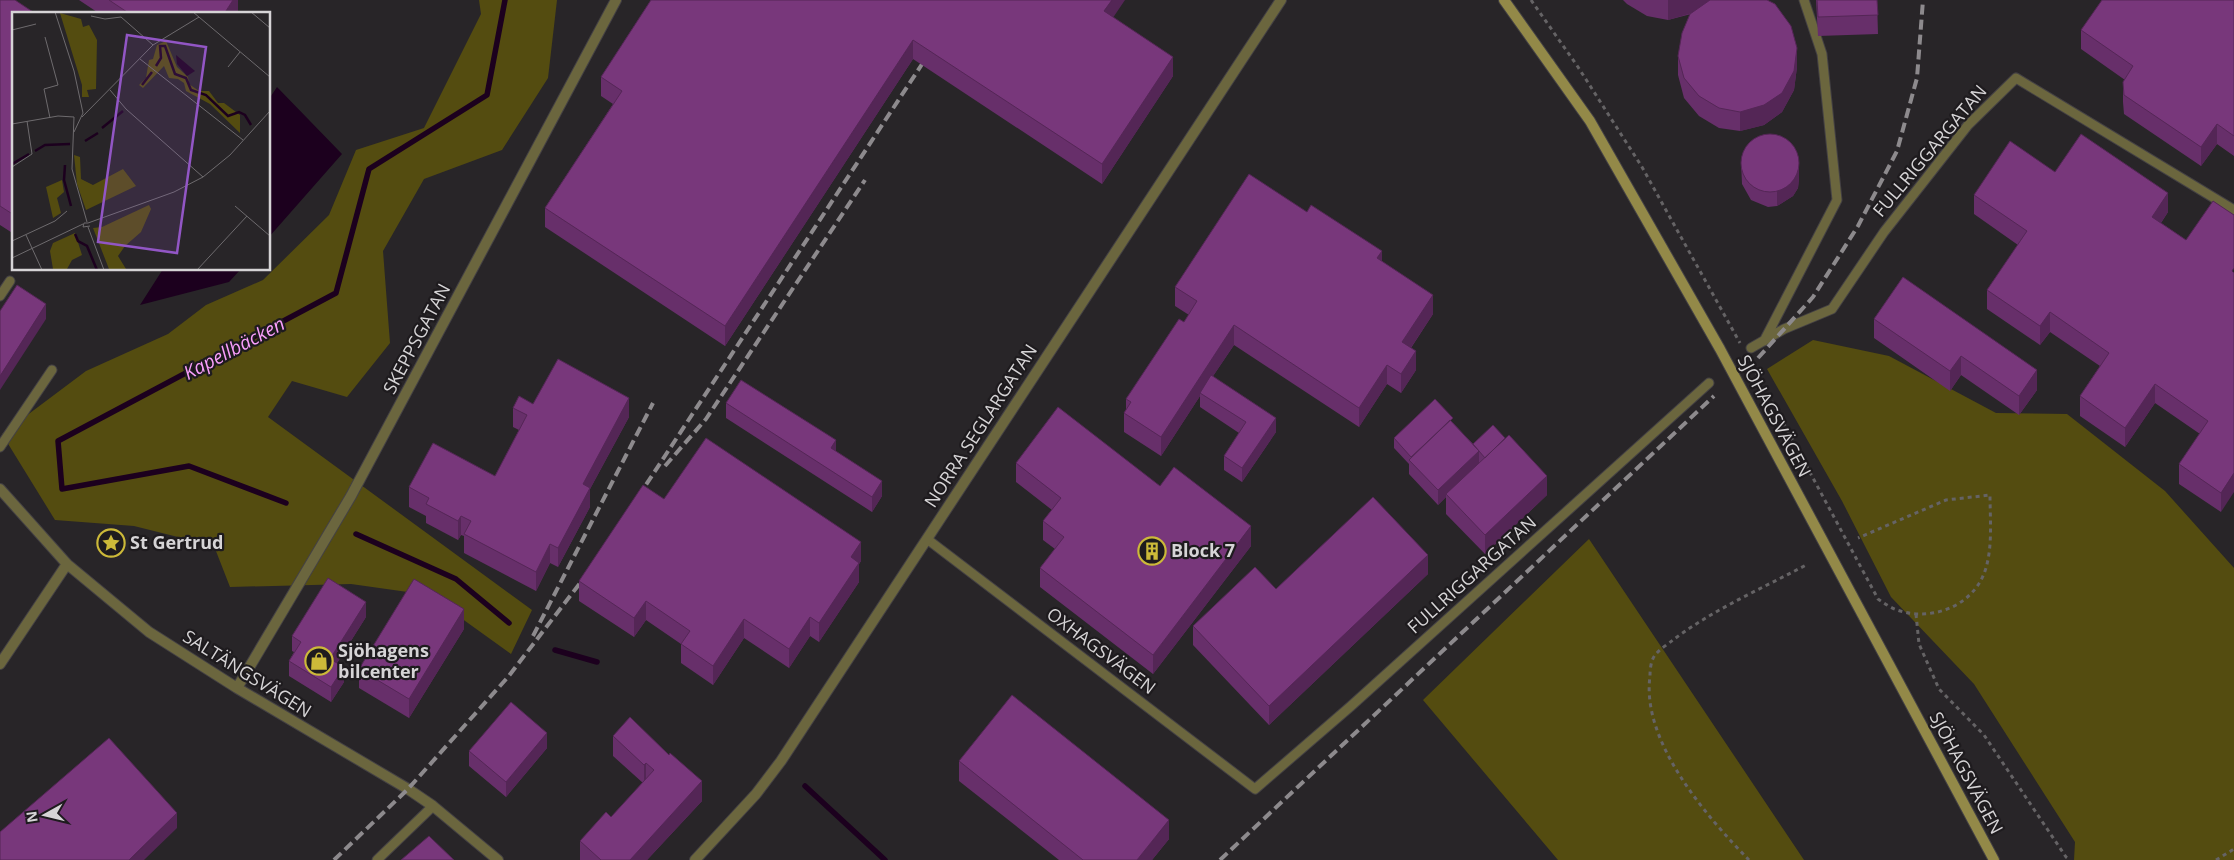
<svg xmlns="http://www.w3.org/2000/svg" width="2234" height="860" font-family="'Open Sans',sans-serif">
<rect width="100%" height="100%" fill="#282528"/>
<path fill="#544c10" d="M479,0H557L548,78L502,150L424,179L383,251L390,343L347,397L292,381L268,417L532,610L511,654L429,595L351,584L230,587L214,546L134,526L55,520L2,434L86,371L168,334L206,305L263,280L329,215L356,150L424,128L481,14Z
M1813,340L1889,356L1996,413L2067,414L2165,491L2234,568V860H2074L2075,842L1974,684L1891,597L1842,501L1767,369Z
M1589,539L1804,860H1558L1423,700Z"/>
<path fill="#1c001e" d="M277,87L342,154L269,237V99Z
M163,269H241L229,282L140,305Z"/>
<g fill="none" stroke-linecap="round" stroke-linejoin="round">
<path stroke="#1c001e" stroke-width="5.5" d="M286,503L189,466L62,489L58,441L336,293L369,169L487,95L505,0
M356,534L456,579L509,623
M555,650L597,662
M805,786L885,860"/>
<g stroke="#444144" stroke-width="11">
<path id="lane" d="M0,296L10,281
M1764,341L1837,200L1822,54L1804,0
M1751,348L1784,329L1832,309L1884,232L1968,125L2016,78L2234,210
M0,447L52,370
M927,539L1255,789L1351,706L1709,383
M377,860L433,806"/>
</g>
<g stroke="#444144" stroke-width="12">
<path id="street" d="M0,489L67,564L149,632L237,688L408,789L433,806L498,860
M0,664L67,564
M237,688L351,496L616,0
M695,860L756,794L781,761L1281,0"/>
</g>
<g stroke="#444144" stroke-width="12">
<path id="secondary" d="M1504,0L1590,121L1720,349L1994,860"/>
</g>
<path stroke="#656365" stroke-width="3" stroke-dasharray="4 4" stroke-linecap="butt" d="M1531,0L1578,67L1642,167L1740,343
M1749,359L1878,599C1884,603 1891,608 1897,610C1932,622 1973,606 1985,571C1993,547 1990,519 1990,495L1946,500L1858,538
M1916,614L1919,644L1939,689L1984,735L2066,857L2070,860
M1749,860C1706,816 1641,741 1650,676C1650,669 1651,659 1656,654C1660,649 1668,644 1673,640C1714,609 1763,588 1808,564
M2216,860L2234,849"/>
<use href="#lane" stroke="#6b663e" stroke-width="9"/>
<use href="#street" stroke="#6b663e" stroke-width="10"/>
<use href="#secondary" stroke="#938948" stroke-width="10"/>
<path stroke="#8d8a8d" stroke-width="4" stroke-dasharray="10 5" stroke-linecap="butt" d="M1758,358L1813,297L1858,226L1897,151L1917,78L1923,0
M665,466L706,419L865,180
M638,497L930,52
M533,636L653,403
M334,860L408,789L508,677L587,574
M1220,860L1714,396"/>
</g>
<path fill="#672f6a" d="M0,0L14,14V234L0,225Z
M79,0H238V11L237,14H100Z
M651,0L1113,17L1173,76L1102,184L913,59L725,346L545,227V208L613,104L601,96V77Z
M1623,0H1767L1797,67L1794,90L1782,112L1764,125L1740,131L1719,128L1699,116L1684,98L1678,75V56L1691,14L1668,20L1647,16L1627,4Z
M1816,0H1877L1878,34L1818,36Z
M2234,0V156L2217,144L2201,166L2124,114L2123,102V82L2125,80L2081,49V30Z
M1741,161L1799,178L1798,188L1793,196L1777,206L1768,207L1751,200L1742,184Z
M2055,172L2168,212L2161,223L2186,240L2234,215L2221,512L2179,484V464L2200,434L2155,403L2125,447L2080,416V396L2100,366L2050,332L2040,345L1987,309V290L2018,245L1974,214V195Z
M1382,261L1433,314L1411,348L1416,370L1401,393L1387,384L1359,427L1234,345L1213,376L1276,432L1242,482L1224,470V456L1239,433L1200,407V396L1161,456L1124,432V413L1126,410V399L1189,315L1175,306V287Z
M1903,277L2037,390L2019,415L1961,375L1950,391L1874,338V319Z
M726,403L882,496L872,512L726,418Z
M533,404L629,417L590,489V507L558,567L550,563L536,591L464,553V536L461,535L458,540L426,523V516L409,507V487L495,476L519,430L513,427V408Z
M1453,423L1473,444L1547,495L1485,554L1446,514V497L1438,505L1409,474V464L1394,448V438Z
M1016,463L1160,486L1251,546L1153,674L1040,587V568L1055,549L1043,540V521L1052,510L1016,482Z
M664,499L861,561L859,564V582L819,642L810,636L789,668L744,638L713,685L681,663V644L646,620L634,637L579,601V581Z
M1428,574L1269,725L1193,645V626L1276,589Z
M366,617L337,663L344,682L331,702L289,676V661L294,652L292,651V636Z
M464,629L409,718L359,688V669Z
M613,736L702,801L647,860H580V841L611,817L643,783L613,756Z
M547,748L506,797L469,766V751Z
M959,761L1169,839L1152,860H1059L959,781Z"/>
<path fill="#542656" d="M233,0H238V11L237,14H224Z
M1112,0H1125L1104,31V11Z
M1668,0H1711L1692,13L1668,20Z
M913,40V59L725,346V326Z
M1797,48V67L1794,90L1782,112L1764,125L1740,131V112Z
M1173,57V76L1102,184V164Z
M2217,124V144L2201,166V147Z
M1799,163V178L1798,188L1793,196L1777,206V191Z
M2168,193V212L2152,236V217Z
M1382,251V271L1377,258Z
M1433,295V314L1402,361V342Z
M46,304V319L0,390V376Z
M2050,312V332L2040,345V326Z
M1234,325V345L1201,394L1200,393V396L1161,456V437Z
M1416,351V370L1401,393V374Z
M1961,356V375L1950,391V371Z
M1387,365V384L1359,427V408Z
M2037,370V390L2019,415V396Z
M2155,384V403L2125,447V428Z
M629,398V417L590,489V507L558,567V548L583,484Z
M1276,418V432L1242,482V468Z
M836,440V455L831,448Z
M1479,451V465L1446,494V497L1438,505V490Z
M2234,473V492L2221,512V493Z
M1547,476V495L1485,554V535Z
M882,481V496L872,512V497Z
M461,516V535L458,540V521Z
M1251,526V546L1153,674V655Z
M861,542V561L859,564V582L819,642V623L851,557Z
M550,544V563L536,591V572Z
M1428,555V574L1269,725V706Z
M646,601V620L634,637V618Z
M366,602V617L330,674V659Z
M464,609V629L409,718V699Z
M810,617V636L789,668V649Z
M744,619V638L713,685V666Z
M344,667V682L331,702V687Z
M547,733V748L506,797V782Z
M646,763V782L644,784V765Z
M702,781V801L647,860H630Z
M177,813V828L144,860H129Z
M1169,820V839L1152,860H1137Z"/>
<path fill="#78377b" stroke="#542656" d="M0,0H15L36,14H14V215L0,206Z
M109,0H233L224,14H130Z
M651,0H1112L1104,11L1173,57L1102,164L913,40L725,326L545,208L622,91L601,77Z
M1710,0H1767L1775,4L1791,26L1797,48L1794,71L1782,93L1764,105L1740,112L1719,108L1699,96L1684,78L1678,56L1682,33L1690,14Z
M1817,0H1877L1878,15L1818,17Z
M2102,0H2234V136L2217,124L2201,147L2124,95L2123,82L2133,66L2081,30Z
M2081,134L2168,193L2152,217L2186,240L2213,201L2234,215V268L2232,271L2234,273V473L2221,493L2179,464L2208,421L2155,384L2125,428L2080,396L2109,353L2050,312L2040,326L1987,290L2027,231L1974,195L2010,141L2055,172Z
M1741 163a29 29 0 1 1 58 0a29 29 0 1 1-58 0Z
M1249,174L1307,212L1311,205L1382,251L1377,258L1433,295L1402,342L1416,351L1401,374L1387,365L1359,408L1234,325L1161,437L1124,413L1131,402L1126,399L1179,319L1184,322L1197,301L1175,287Z
M1903,277L2037,370L2019,396L1961,356L1950,371L1874,319Z
M17,285L46,304L0,376V311Z
M558,359L629,398L583,484L590,488L558,548L550,544L536,572L464,534L471,521L461,516L458,521L426,504L429,498L409,487L433,443L495,476L527,415L513,408L519,396L533,404Z
M1211,375L1276,418L1242,468L1224,456L1246,422L1200,393Z
M741,380L836,440L831,448L882,481L872,497L726,403Z
M1435,399L1453,418L1411,457L1394,438Z
M1058,407L1160,486L1174,467L1251,526L1153,655L1040,568L1064,537L1043,521L1061,498L1016,463Z
M1450,420L1479,451L1438,490L1409,460Z
M1493,425L1505,438L1485,458L1473,444Z
M1509,435L1547,476L1485,535L1446,494Z
M706,438L861,542L851,557L859,563L819,623L810,617L789,649L744,619L713,666L681,644L690,631L646,601L634,618L579,581L643,485L664,499Z
M1373,497L1428,555L1269,706L1193,626L1255,567L1276,589Z
M328,578L366,602L330,659L344,667L331,687L289,661L301,642L292,636Z
M414,579L464,609L409,699L359,669Z
M1012,695L1169,820L1137,860H1083L959,761Z
M511,702L547,733L506,782L469,751Z
M630,717L669,755L670,753L702,781L630,860H601L580,841L606,812L611,817L654,770L646,763L644,765L613,736Z
M109,738L177,813L129,860H0V832Z
M429,836L454,860H401Z"/>
<defs>
<g id="sight-ring" transform="scale(1.4375)"><circle r="9.5" fill="#1e1b1e" stroke="#ccb939" stroke-width="1.5"/><path d="M0-6L1.8-2.2L6-1.7L2.9 1.2L3.7 5.4L0 3.3L-3.7 5.4L-2.9 1.2L-6-1.7L-1.8-2.2Z" fill="#ccb939"/></g>
<g id="building-ring" transform="scale(1.4375)"><circle r="9.5" fill="#1e1b1e" stroke="#ccb939" stroke-width="1.5"/><path d="M-4-6H4V6H1V3H-1V6H-4ZM-2.5-4.3h1.7v1.8h-1.7ZM.8-4.3h1.7v1.8H.8ZM-2.5-1h1.7V.8h-1.7ZM.8-1h1.7V.8H.8Z" fill="#ccb939"/></g>
<g id="shop-ring" transform="scale(1.4375)"><circle r="9.5" fill="#1e1b1e" stroke="#ccb939" stroke-width="1.5"/><path d="M-5-2.5h2.3a2.7 3.5 0 0 1 5.4 0H5L5.5 6h-11ZM-1.5-2.5h3a1.5 2.3 0 0 0-3 0Z" fill="#ccb939"/></g>
</defs>
<g fill-rule="evenodd">
<use href="#sight-ring" x="111" y="543"/>
<use href="#building-ring" x="1152" y="551"/>
<use href="#shop-ring" x="319" y="661"/>
</g>
<g text-anchor="middle" stroke-width="4.5" stroke-linejoin="round" paint-order="stroke">
<g font-size="18" fill="#d6d4d6" stroke="#1e1b1e">
<text transform="translate(1930 151) rotate(-50)" y="6">FULLRIGGARGATAN</text>
<text transform="translate(417 339) rotate(-62)" y="6">SKEPPSGATAN</text>
<text transform="translate(1774 416) rotate(62)" y="6">SJÖHAGSVÄGEN</text>
<text transform="translate(981 426) rotate(-57)" y="6">NORRA SEGLARGATAN</text>
<text transform="translate(1472 575) rotate(-42)" y="6">FULLRIGGARGATAN</text>
<text transform="translate(1101 651) rotate(37)" y="6">OXHAGSVÄGEN</text>
<text transform="translate(247 674) rotate(32)" y="6">SALTÄNGSVÄGEN</text>
<text transform="translate(1966 773) rotate(62)" y="6">SJÖHAGSVÄGEN</text>
</g>
<g font-size="18" font-weight="bold" fill="#d6d4d6" stroke="#1e1b1e" text-anchor="start">
<text x="130" y="549">St Gertrud</text>
<text x="1171" y="557">Block 7</text>
<text x="338" y="657">Sjöhagens<tspan x="338" dy="21">bilcenter</tspan></text>
</g>
<g font-size="19" font-style="italic" fill="#f99efb" stroke="#1e1b1e">
<text transform="translate(234 348) rotate(-28)" y="7">Kapellbäcken</text>
</g>
</g>
<g transform="translate(12 12)">
<rect width="258" height="258" fill="#282528"/>
<path d="M48,1L69,7L71,15L77,13L85,28L84,77L75,78L77,85H70V73ZM154,29L165,55L176,65L177,72L187,79H197L206,91H212L228,103V121L198,92L174,79L172,71L166,67L157,66L152,54L131,76L127,73L134,66L137,48L141,47L145,33ZM62,143L68,145L69,167L81,173L111,157L124,174L74,198L65,172ZM50,168L52,180L45,186L49,201L41,206L34,175ZM137,193L139,197L129,220L113,234L106,244L114,257H97L81,216L90,215ZM63,221L70,243L60,248L55,257H41L38,239L41,231Z" fill="#544c10"/>
<path d="M164,43L183,59L175,64L165,52Z" fill="#1c001e"/>
<path fill="none" stroke="#1c001e" stroke-width="2.5" d="M144,54L149,46L148,34H153L163,62L174,66L179,78L194,83L216,104L227,100L233,103L239,113M130,73L140,60M90,116L111,99M73,129L86,121M23,139L33,133L58,132M0,152L17,142M53,153L52,168L59,194M63,222L66,229L75,234L85,258"/>
<path fill="none" stroke="#6e6b6e" stroke-width="1" d="M43,0L62,59L71,101L62,120M181,0L258,65M239,0L258,16M79,4L93,7L109,5L141,33M0,18L24,12M33,25L46,73L32,77L38,106M128,47L231,128M216,55L228,40M98,78L114,97L191,165M62,105L60,157L75,210M70,105L141,33L187,5M0,112L46,104L62,105M0,155L20,142L15,109M223,194L258,224M76,211L162,180L191,165L218,143L258,99M76,211H72L71,215L78,214M76,215L92,258M14,223L30,258M0,229L43,209L55,199M0,246L71,212M185,258L235,204"/>
<path fill="#9256c5" fill-opacity="0.15" stroke="#9256c5" stroke-width="2.5" d="M115,23L194,35L165,241L86,230Z"/>
<rect width="258" height="258" fill="none" stroke="#d6d4d6" stroke-width="2.5"/>
</g>
<g transform="translate(45 815) rotate(262)" stroke="#1e1b1e" stroke-width="4" paint-order="stroke">
<path d="M0-4L9 19L0 12L-9 19Z" fill="#d6d4d6"/>
<text y="-8" font-size="14" font-weight="bold" text-anchor="middle" fill="#d6d4d6">N</text>
</g>
</svg>
